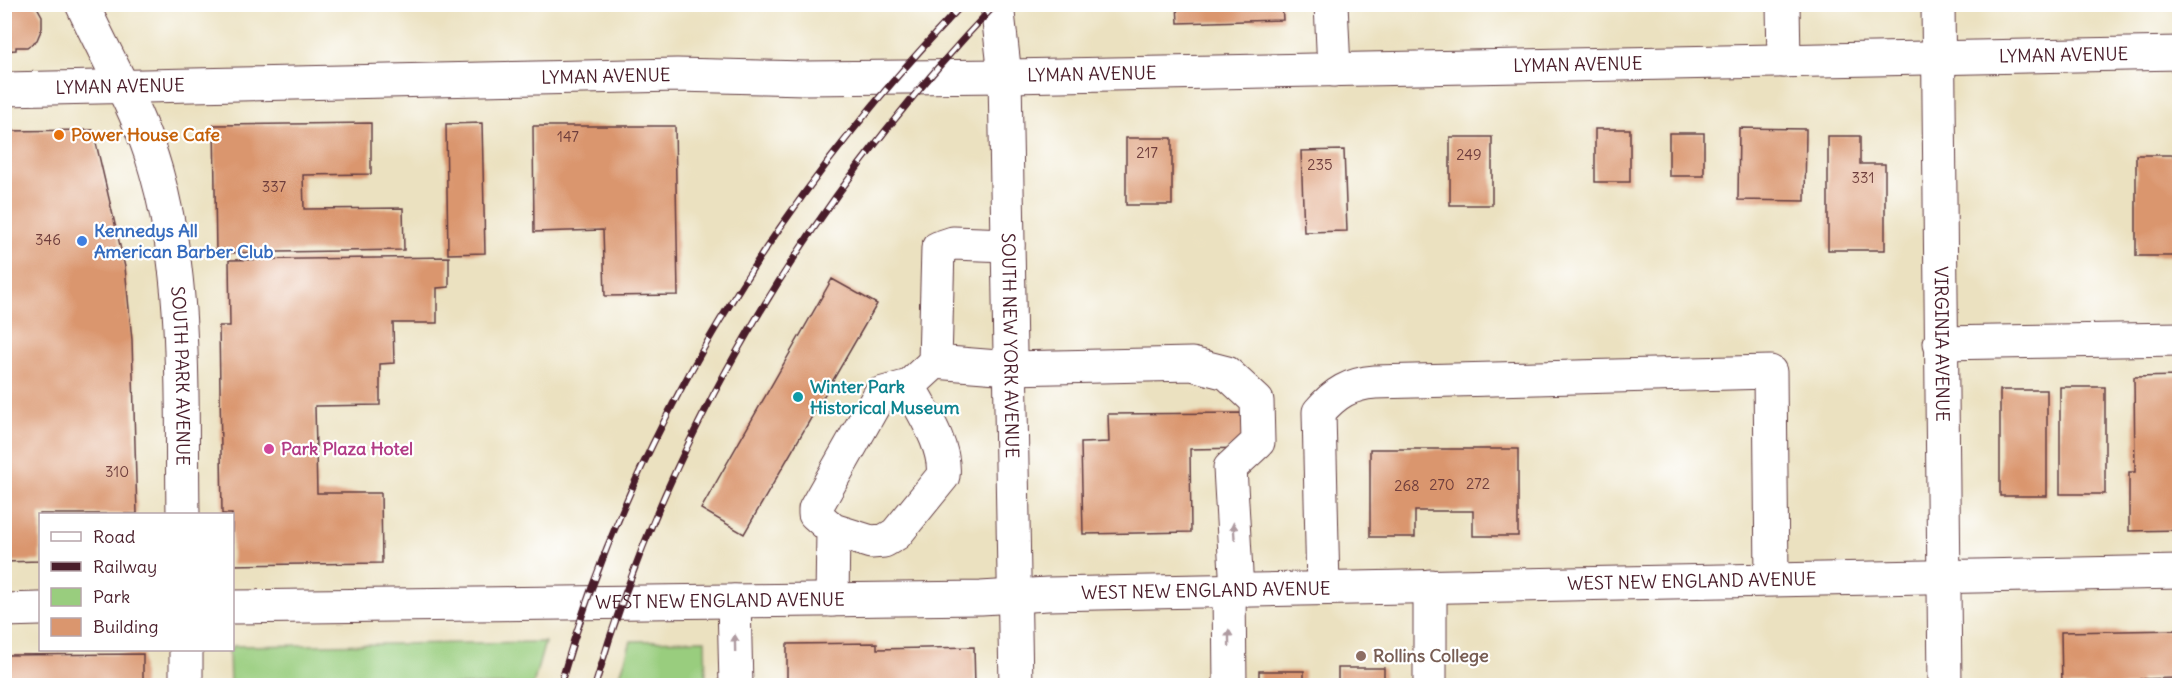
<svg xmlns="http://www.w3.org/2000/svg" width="2184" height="690" font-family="Delius,sans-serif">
<rect width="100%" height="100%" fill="#fff"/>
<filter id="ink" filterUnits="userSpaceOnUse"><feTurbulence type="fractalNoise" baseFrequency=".0167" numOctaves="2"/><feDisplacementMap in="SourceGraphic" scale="12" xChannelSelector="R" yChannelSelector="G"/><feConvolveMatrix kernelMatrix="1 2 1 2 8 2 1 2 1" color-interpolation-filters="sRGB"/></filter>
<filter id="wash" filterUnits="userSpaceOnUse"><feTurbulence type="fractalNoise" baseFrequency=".008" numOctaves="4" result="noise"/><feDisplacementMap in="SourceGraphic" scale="24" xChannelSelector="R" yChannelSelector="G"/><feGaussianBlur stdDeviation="1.35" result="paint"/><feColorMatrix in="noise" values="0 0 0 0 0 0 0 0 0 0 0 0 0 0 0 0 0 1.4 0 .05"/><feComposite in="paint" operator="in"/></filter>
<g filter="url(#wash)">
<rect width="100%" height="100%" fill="#ebe1c0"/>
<path fill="#99cd7e" stroke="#727654" stroke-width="1.5" d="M705,640L706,685H617L631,641Z
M545,642L533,685H230L229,650H232L233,646Z"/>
<g id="blocks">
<path fill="#da966e" d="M4,4H34L37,7L42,16V28L37,40L27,47H16V50L4,51Z
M1177,4H1282L1283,20L1178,23Z
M1364,4H1446V8L1364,9Z
M371,123V174L303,175L304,209L403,208L404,250L216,253L214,125Z
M482,123L485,253L448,254L446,124Z
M533,126H675L678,295L605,296L603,230L534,232Z
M1739,128L1806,129L1805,201L1738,200Z
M1595,129H1630V182H1595Z
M93,130L125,267L132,340L137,514H40V561L4,562V131Z
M1669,133H1704V176H1669Z
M1828,136H1860V164H1885V250H1828Z
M1450,137H1492V205H1450Z
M1126,138H1172V205H1126Z
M1344,150L1347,231L1304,232L1301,151Z
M2136,155H2180V256H2136Z
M449,257V287L437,288V323H393L394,363L380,364V405L315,406L317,493H381L382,563L232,565V514H222L219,326H230L229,260Z
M832,279L877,304L744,534L701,509Z
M2180,376V530L2129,531V472H2135L2134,377Z
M2060,387H2105V494H2060Z
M2000,390H2047V496H2000Z
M1245,413L1246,448L1190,449L1191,532L1083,534L1081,443L1109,442L1108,414Z
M1370,449H1518V536H1473V511H1415V537H1370Z
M2180,630V678L2140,679V686H2062L2061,632Z
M877,643V649L974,647L975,686H787V644Z
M143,654V686H4V655Z
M1338,668H1384V686H1338Z
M1259,671H1304V686H1259Z"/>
</g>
</g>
<g filter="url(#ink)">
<use href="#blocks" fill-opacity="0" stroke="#623c41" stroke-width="1.5"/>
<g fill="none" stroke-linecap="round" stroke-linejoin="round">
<g stroke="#623c41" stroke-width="35">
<g id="minor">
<path id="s1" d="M82,4C107,59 140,113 156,171C188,282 181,400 183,514"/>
<path id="s2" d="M997,4L1005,76L1016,686"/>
<path d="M1331,4L1334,70"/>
<path d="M1783,4L1784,61"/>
<path id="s3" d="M1938,4L1945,686"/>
<path id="s4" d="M4,89L677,75L805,78L1005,76L2180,53"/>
<path d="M1008,245L953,243L938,248L935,362L1010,368L1192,364L1227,373L1257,401L1258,442L1230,468L1237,590"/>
<path d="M1940,343L2180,339"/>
<path d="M909,386C922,411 947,447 943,476L896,534L884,541L871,542L833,530L815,514V509L880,394L909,386L935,362"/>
<path d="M1430,586V686"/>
<path d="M1323,588L1319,412C1335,393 1350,384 1375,382L1770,372L1772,579"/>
<path d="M1229,590L1230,686"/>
<path d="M832,600L833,530"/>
<path d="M734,601L736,686"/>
<path id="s5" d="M232,607L981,598L1048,594L2180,572"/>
<path d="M4,610L40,609"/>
<path d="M186,650V686"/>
</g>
</g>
<use href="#minor" stroke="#fff" stroke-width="33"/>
<g stroke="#4a1f2b" stroke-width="7">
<path id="rail" d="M560,686C633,428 779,197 963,4
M595,686C669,431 813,195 996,4"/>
</g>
<use href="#rail" stroke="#fff" stroke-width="4.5" stroke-dasharray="14" stroke-linecap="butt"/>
</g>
<defs><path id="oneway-solid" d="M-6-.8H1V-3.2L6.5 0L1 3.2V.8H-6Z" transform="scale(1.5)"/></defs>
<g fill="#ae9aa0">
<use href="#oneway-solid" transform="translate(1234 531) rotate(-94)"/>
<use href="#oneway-solid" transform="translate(1229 638) rotate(-91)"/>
<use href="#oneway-solid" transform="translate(735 643) rotate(-91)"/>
</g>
</g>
<circle fill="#e8710a" stroke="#fff" stroke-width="2" cx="59" cy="135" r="6"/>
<circle fill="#3f7fe0" stroke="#fff" stroke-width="2" cx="82" cy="241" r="6"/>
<circle fill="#0f9aa8" stroke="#fff" stroke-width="2" cx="798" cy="397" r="6"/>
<circle fill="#d1479c" stroke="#fff" stroke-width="2" cx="269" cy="449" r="6"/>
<circle fill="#8d6e63" stroke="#fff" stroke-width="2" cx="1361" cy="656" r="6"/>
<g text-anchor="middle" stroke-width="4.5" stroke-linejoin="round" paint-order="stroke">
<g font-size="15" fill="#6e3d3c">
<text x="568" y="142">147</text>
<text x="1147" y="158">217</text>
<text x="1469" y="160">249</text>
<text x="1320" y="170">235</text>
<text x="1863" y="183">331</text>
<text x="274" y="192">337</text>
<text x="48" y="245">346</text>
<text x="117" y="477">310</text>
<text x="1478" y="489">272</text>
<text x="1442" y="490">270</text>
<text x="1407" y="491">268</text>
</g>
<g font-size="18" fill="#4a1f2b" stroke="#fff">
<text dy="6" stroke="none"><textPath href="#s4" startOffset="2060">LYMAN AVENUE</textPath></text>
<text dy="6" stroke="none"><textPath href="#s4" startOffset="1574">LYMAN AVENUE</textPath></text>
<text dy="6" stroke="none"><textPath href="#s4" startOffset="1088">LYMAN AVENUE</textPath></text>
<text dy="6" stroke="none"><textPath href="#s4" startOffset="602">LYMAN AVENUE</textPath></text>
<text dy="6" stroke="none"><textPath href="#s4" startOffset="116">LYMAN AVENUE</textPath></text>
<text dy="6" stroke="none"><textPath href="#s2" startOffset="342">SOUTH NEW YORK AVENUE</textPath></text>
<text dy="6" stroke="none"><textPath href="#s3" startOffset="340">VIRGINIA AVENUE</textPath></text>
<text dy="6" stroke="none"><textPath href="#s1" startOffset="390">SOUTH PARK AVENUE</textPath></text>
<text dy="6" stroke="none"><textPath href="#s5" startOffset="1460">WEST NEW ENGLAND AVENUE</textPath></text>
<text dy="6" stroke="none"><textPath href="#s5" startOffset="974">WEST NEW ENGLAND AVENUE</textPath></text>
<text dy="6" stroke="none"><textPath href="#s5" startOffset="488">WEST NEW ENGLAND AVENUE</textPath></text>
</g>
<g font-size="18" font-weight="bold" fill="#c56008" stroke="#fff" text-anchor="start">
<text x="71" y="141">Power House Cafe</text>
</g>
<g font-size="18" font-weight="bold" fill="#366cbe" stroke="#fff" text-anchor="start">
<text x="94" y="237">Kennedys All<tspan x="94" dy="21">American Barber Club</tspan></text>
</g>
<g font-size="18" font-weight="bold" fill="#0d838f" stroke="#fff" text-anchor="start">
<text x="810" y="393">Winter Park<tspan x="810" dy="21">Historical Museum</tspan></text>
</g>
<g font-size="18" font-weight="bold" fill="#b23c85" stroke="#fff" text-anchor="start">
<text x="281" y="455">Park Plaza Hotel</text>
</g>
<g font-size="18" font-weight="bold" fill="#785e54" stroke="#fff" text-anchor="start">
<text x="1373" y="662">Rollins College</text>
</g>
</g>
<rect width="2184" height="690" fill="none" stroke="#fff" stroke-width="24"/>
<rect x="39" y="513" width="195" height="138" fill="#ffffff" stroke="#b7a5aa" stroke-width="1.5"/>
<rect x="51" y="532" width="30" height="9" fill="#ffffff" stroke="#b7a5aa" stroke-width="1.5"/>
<text x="93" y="543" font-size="18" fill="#4a1f2b">Road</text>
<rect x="51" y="562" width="30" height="9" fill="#4a1f2b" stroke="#b7a5aa" stroke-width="1.5"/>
<text x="93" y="573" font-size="18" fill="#4a1f2b">Railway</text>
<rect x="51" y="588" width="30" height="18" fill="#99cd7e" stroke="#b7a5aa" stroke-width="1.5"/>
<text x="93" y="603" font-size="18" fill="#4a1f2b">Park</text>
<rect x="51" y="618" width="30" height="18" fill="#da966e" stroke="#b7a5aa" stroke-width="1.5"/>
<text x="93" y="633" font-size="18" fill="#4a1f2b">Building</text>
</svg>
